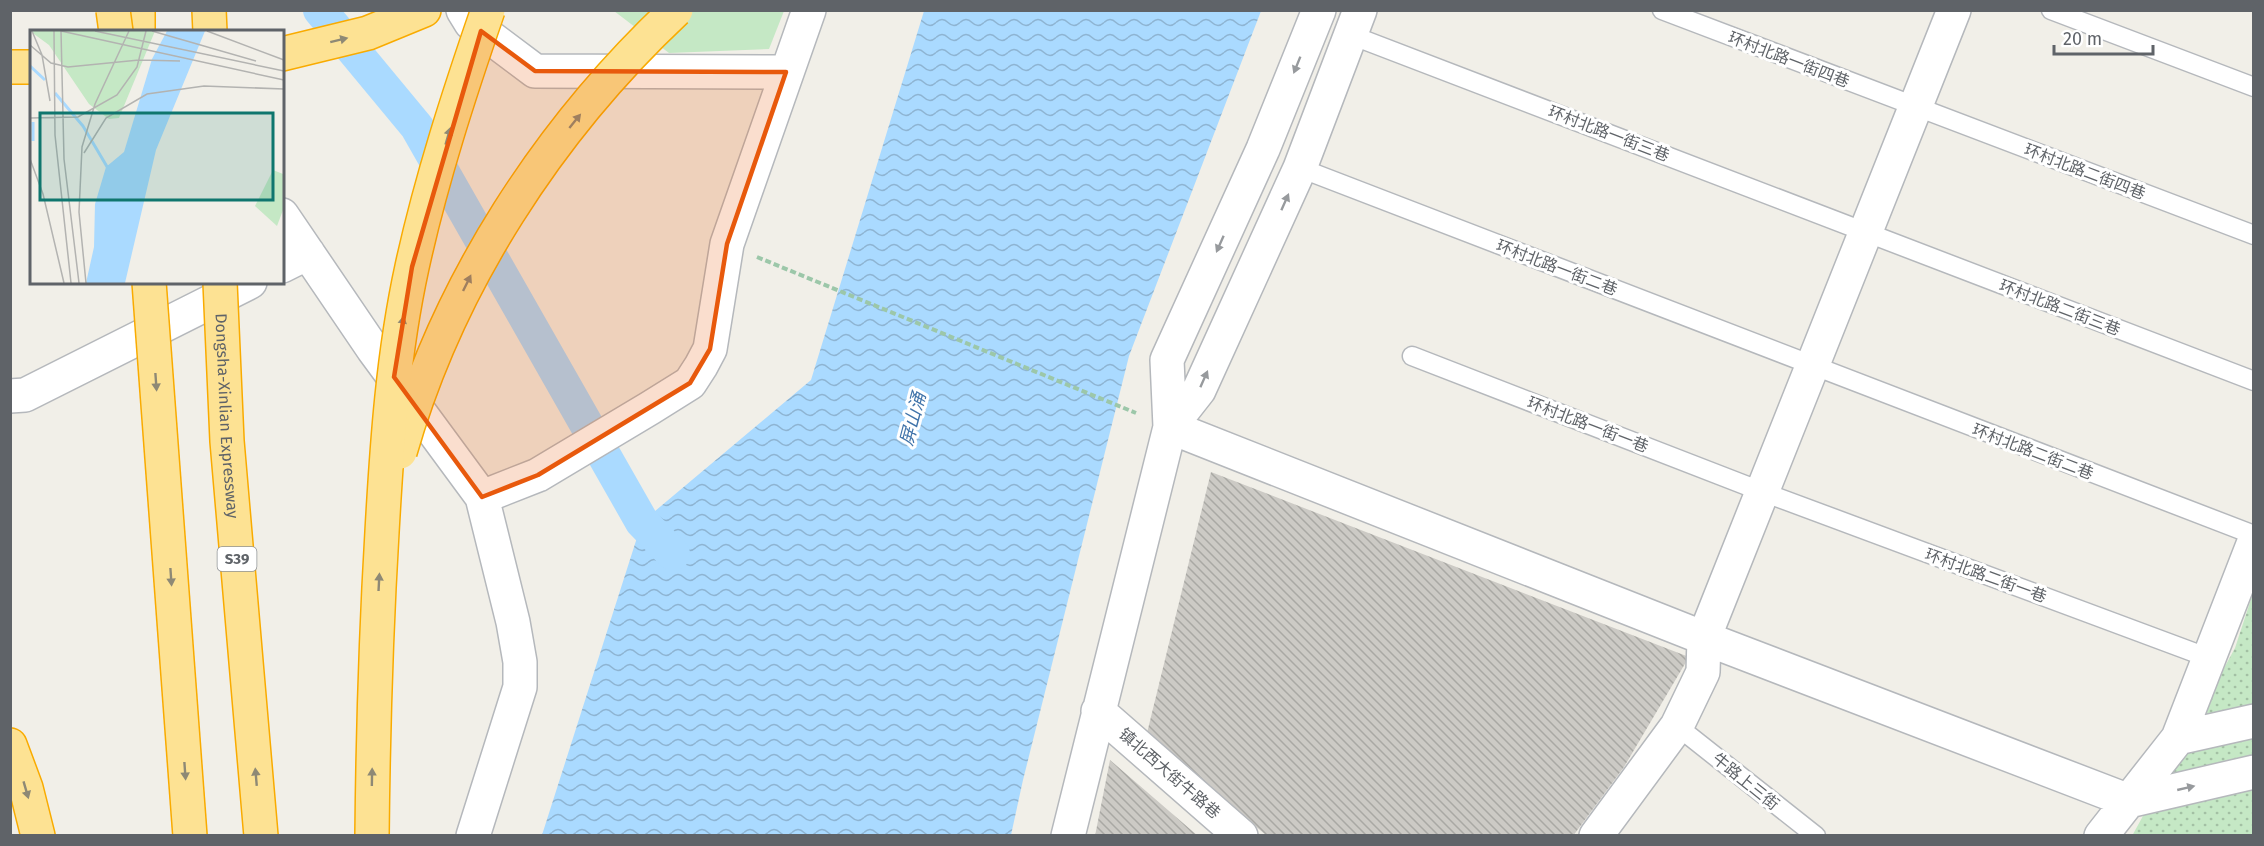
<svg xmlns="http://www.w3.org/2000/svg" width="2264" height="846" font-family="'Fira Sans','Noto Sans SC',sans-serif">
<defs>
<pattern id="park-dots" width="8" height="8" patternUnits="userSpaceOnUse" patternTransform="scale(1.5)"><rect width="8" height="8" fill="#c5e8c5"/><path d="M2 2h.1M6 6h.1" fill="none" stroke="#a3c0a4" stroke-width="1.8" stroke-linecap="round"/></pattern>
<pattern id="water-waves" width="16" height="10" patternUnits="userSpaceOnUse" patternTransform="scale(1.5)"><rect width="16" height="10" fill="#aadaff"/><path d="M0 5q4-4 8 0t8 0" fill="none" stroke="#8eb4d2"/></pattern>
<pattern id="building-back-hatch" width="6" height="6" patternUnits="userSpaceOnUse" patternTransform="scale(1.5)"><rect width="6" height="6" fill="#cccac5"/><path d="M-1 5l2 2M0 0l6 6M5-1l2 2" fill="none" stroke="#a9a8a4"/></pattern>
</defs>
<rect width="100%" height="100%" fill="#f1efe8"/>
<path fill="#c5e8c5" d="M614,11H784L769,49L669,53Z"/>
<path fill="url(#park-dots)" d="M2253,593V835L2132,836L2235,648Z"/>
<path fill="url(#water-waves)" d="M924,11H1261L1129,356L1023,780L1011,835H542L642,522L811,380Z"/>
<g fill="none" stroke-linecap="round" stroke-linejoin="round">
<path stroke="#aadaff" stroke-width="34" d="M320,10L417,127L642,522L673,554"/>
</g>
<path fill="url(#building-back-hatch)" d="M1211,472L1689,657L1624,767L1573,836H1267L1147,733Z
M1110,760L1198,836H1095Z"/>
<g fill="none" stroke-linecap="round" stroke-linejoin="round">
<g stroke="#b5b8bc" stroke-width="21">
<path id="service" d="M1662,10L2254,235
M2051,10L2254,87
M1351,35L2254,381
M1300,168L2254,535
M1412,356L1763,492L2209,658
M1677,726L1816,836"/>
</g>
<g stroke="#b5b8bc" stroke-width="36">
<path id="minor" d="M463,10L471,23L535,71L786,72
M282,215L373,349L482,497L513,622L520,662V687L473,836
M282,266L308,253
M10,396L25,395L250,282
M1170,427L1704,638L2129,801L2254,772
M1170,427L1199,390L1300,168L1360,10
M482,497L538,475L650,408L690,383L701,366L710,349L727,244L809,10
M1098,711L1241,836
M2178,738L2254,721
M1068,836L1170,427L1167,360L1263,149L1319,10
M1596,836L1677,726L1703,672L1704,638L1954,10
M2101,836L2178,738L2254,542"/>
</g>
<g stroke="#f9ab00" stroke-width="36">
<path id="motorway" d="M138,10V32
M209,10L210,32
M282,54L368,33L424,10
M10,67H32
M10,745L26,788L38,836"/>
</g>
<path stroke="#9cc7a9" stroke-width="4" stroke-dasharray="6 3" stroke-linecap="butt" d="M757,257L1136,413"/>
<use href="#service" stroke="#fff" stroke-width="18"/>
<use href="#minor" stroke="#fff" stroke-width="33"/>
<use href="#motorway" stroke="#fde293" stroke-width="33"/>
<g stroke="#f9ab00" stroke-width="36" stroke-linecap="butt">
<g id="motorway-bridge">
<path d="M113,10L116,32"/>
<path d="M149,282L190,836"/>
<path id="s1" d="M220,282L227,441L261,836"/>
<path d="M400,452C448,284 549,129 676,10"/>
<path d="M372,836C373,734 376,633 382,532C387,443 393,354 412,267C431,180 459,94 488,10"/>
</g>
</g>
<use href="#motorway-bridge" stroke="#fde293" stroke-width="33"/>
</g>
<defs><path id="oneway-solid" d="M-6-.8H1V-3.2L6.5 0L1 3.2V.8H-6Z" transform="scale(1.5)"/></defs>
<g fill="#8e8975">
<use href="#oneway-solid" transform="translate(339 40) rotate(-14)"/>
<use href="#oneway-solid" transform="translate(575 121) rotate(-51)"/>
<use href="#oneway-solid" transform="translate(448 136) rotate(-74)"/>
<use href="#oneway-solid" transform="translate(467 283) rotate(-64)"/>
<use href="#oneway-solid" transform="translate(402 325) rotate(-80)"/>
<use href="#oneway-solid" transform="translate(156 382) rotate(86)"/>
<use href="#oneway-solid" transform="translate(171 577) rotate(86)"/>
<use href="#oneway-solid" transform="translate(379 582) rotate(-87)"/>
<use href="#oneway-solid" transform="translate(185 771) rotate(86)"/>
<use href="#oneway-solid" transform="translate(256 777) rotate(-95)"/>
<use href="#oneway-solid" transform="translate(372 777) rotate(-89)"/>
<use href="#oneway-solid" transform="translate(26 790) rotate(74)"/>
</g>
<g fill="#979a9d">
<use href="#oneway-solid" transform="translate(1297 65) rotate(112)"/>
<use href="#oneway-solid" transform="translate(1285 202) rotate(-66)"/>
<use href="#oneway-solid" transform="translate(1220 244) rotate(114)"/>
<use href="#oneway-solid" transform="translate(1204 379) rotate(-66)"/>
<use href="#oneway-solid" transform="translate(2186 788) rotate(-13)"/>
</g>
<path fill="#e8590c" fill-opacity="0.2" stroke="#e8590c" stroke-width="4.5" stroke-linejoin="round" d="M481,31L535,71L786,72L727,244L710,349L690,383L538,475L482,497L394,377L412,267Z"/>
<g text-anchor="middle" stroke-width="6" stroke-linejoin="round" paint-order="stroke">
<rect fill="#fff" stroke="#8f9295" stroke-width="1.5" x="217.5" y="547" width="39" height="24" rx="4.5"/>
<g font-size="15" font-weight="bold" fill="#5f6368">
<text x="237" y="564">S39</text>
</g>
<g font-size="16" fill="#5f6368" stroke="#fff">
<text transform="translate(1789 59) rotate(21)" y="6">环村北路一街四巷</text>
<text transform="translate(1609 133) rotate(21)" y="6">环村北路一街三巷</text>
<text transform="translate(2085 171) rotate(21)" y="6">环村北路二街四巷</text>
<text transform="translate(1557 267) rotate(21)" y="6">环村北路一街二巷</text>
<text transform="translate(2060 307) rotate(21)" y="6">环村北路二街三巷</text>
<text dy="6" stroke="none"><textPath href="#s1" startOffset="134">Dongsha-Xinlian Expressway</textPath></text>
<text transform="translate(1588 424) rotate(21)" y="6">环村北路一街一巷</text>
<text transform="translate(2033 451) rotate(21)" y="6">环村北路二街二巷</text>
<text transform="translate(1986 575) rotate(20)" y="6">环村北路二街一巷</text>
<text transform="translate(1170 773) rotate(41)" y="6">镇北西大街牛路巷</text>
<text transform="translate(1746 781) rotate(39)" y="6">牛路上三街</text>
</g>
<g font-size="18" font-style="italic" fill="#4174aa" stroke="#fff">
<text transform="translate(913 419) rotate(-75)" y="6">屏山涌</text>
</g>
</g>
<g transform="translate(30 30)">
<rect width="254" height="254" fill="#f1efe8"/>
<path d="M0,1H125L89,88L79,89L59,74L19,15Z" fill="#c5e8c5"/>
<path d="M243,140L253,144V180L247,196L225,176Z" fill="#c5e8c5"/>
<path d="M137,1H175L126,120L95,253H56L64,217L65,174L76,137L94,122L122,29Z" fill="#aadaff"/>
<path fill="none" stroke="#aadaff" stroke-width="3" d="M0,36L15,50M25,63L53,96L79,140M3,111V92"/>
<path fill="none" stroke="#b3b3b1" stroke-width="1.5" d="M2,1L12,25L20,71M24,1L25,105L41,253M31,1L34,129L49,253M31,1L254,50M65,1L254,41M122,1L226,31M177,1L254,30M0,15L21,33L38,37L109,30L150,31M0,88L48,87L87,65L107,37L116,1M54,123L76,88L117,64L174,56L254,59M0,129L13,164L34,253M56,253L49,182L52,117L65,74L99,1"/>
<path fill="#0f766e" fill-opacity="0.15" stroke="#0f766e" stroke-width="3" d="M10,83H243V170H10Z"/>
<rect width="254" height="254" fill="none" stroke="#5f6368" stroke-width="3"/>
</g>
<rect width="2264" height="846" fill="none" stroke="#5f6368" stroke-width="24"/>
<path d="M2054 45v9h99v-9" fill="none" stroke="#5f6368" stroke-width="3"/>
<text x="2063" y="45" font-size="18" fill="#5f6368" stroke="#ffffff" stroke-width="4.5" paint-order="stroke">20 m</text>
</svg>
